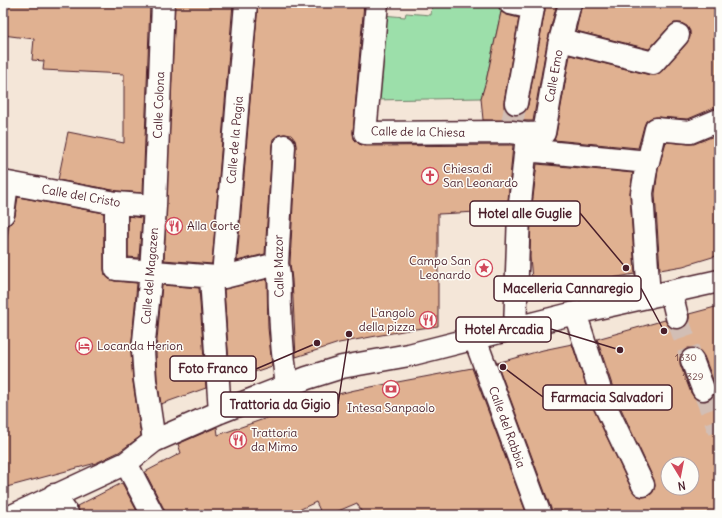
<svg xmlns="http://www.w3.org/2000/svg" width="722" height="518" font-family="Delius,sans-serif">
<rect width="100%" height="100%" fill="#f4e6d8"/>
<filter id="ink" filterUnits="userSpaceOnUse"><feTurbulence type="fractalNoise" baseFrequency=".025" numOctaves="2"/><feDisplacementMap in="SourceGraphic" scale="8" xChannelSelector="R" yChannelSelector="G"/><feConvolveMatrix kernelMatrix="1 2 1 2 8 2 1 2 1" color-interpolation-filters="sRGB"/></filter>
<g filter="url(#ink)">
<path fill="#9cdfaa" stroke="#737f6a" d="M432,3H503L486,81L481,98L375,100L382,15L405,17L406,13L431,15Z"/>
<path fill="#e0b191" stroke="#4a1f2b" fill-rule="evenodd" d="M3,3H150L143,193L118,191L58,180L68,132L124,143V74L43,70L44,61L32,60L34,39L3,35Z
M175,3H233L212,264L164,260Z
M258,3H364L353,132L354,139L359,144L365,146L513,145L507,212L497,213V211L438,214V326L408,330L339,343L296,357L292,280L290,263L296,147L295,140L291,135L285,134L278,135L273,139L272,145L265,254L237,261Z
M544,3H557L547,43L533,121L483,120L481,98L486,81L501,12L507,15L519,18L504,101V108L508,113L513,115H520L525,111L528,105L545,10Z
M582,3H719V108H714L688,119L657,117L651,118L646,121L644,126L638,148L554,140L556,135L570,55L650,75H656L662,71L687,43L690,37V31L687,26L681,23H674L669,27L649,49L576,31Z
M719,134V255L683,266L660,270L655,194L658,169L666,142L689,144H694Z
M537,164L633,173L630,194L635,274L565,286L533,290L530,257L531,214Z
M18,197L104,213V269L105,275L109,279L115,281L137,283L131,352L133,382L141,436L119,452L96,463L3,488V249H5L9,225L13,221L15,216Z
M128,216L142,218L139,258L128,257Z
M267,279L268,328L272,366L230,380L224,289Z
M162,285L199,288L206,388L161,404L157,379L156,351Z
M719,306V515H552V511L497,363L543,350L572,344L594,410L632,490L636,495L642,497L648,496L653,492L655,486L654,480L617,400L597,339L665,320L668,325L673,329H680L685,326L689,321V314ZM688,348H694L700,351L704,356L715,385V391L713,397L707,401H701L695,398L691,393L680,364V358L682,352ZM668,464H692V488H668Z
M472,368L527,515H363L357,503L329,515H322L316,502L288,515H165L164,509L145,472L181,453L178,444L217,427L218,435L264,419L313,400L355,390Z
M122,483L139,515H80L77,506Z"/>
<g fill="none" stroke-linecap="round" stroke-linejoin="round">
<path stroke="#d2beb5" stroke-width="22" stroke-dasharray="22 11" stroke-linecap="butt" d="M511,128L516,103
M677,317L692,360
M703,389L719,431"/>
<g stroke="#4a1f2b" stroke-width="25">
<path id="minor" d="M377,3L365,133L511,132L527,134L544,133L559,45L570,3
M510,3L533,8L516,103
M561,40L653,63L678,35
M284,146L277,264C281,279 279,293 280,308C281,334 283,359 287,385
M526,150L648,162L656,129L690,132L719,120
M646,169L642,193L649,297
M3,182L116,203L155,206
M116,203V269L217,277H224L277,264
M3,214L7,183
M224,277V264L246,3
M211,278L220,412
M671,292L677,317
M575,313L605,405L643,485
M515,329L519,213L527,135
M475,339L540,515
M692,360L703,389
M154,441L145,380L143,351L151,272L155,206L163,3
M126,463L153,515
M54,495L68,515
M14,515L126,463L154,441L220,412L307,378L342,367L409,355L575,313L719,281"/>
</g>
<use href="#minor" stroke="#fdfcf7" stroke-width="22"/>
</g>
</g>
<defs>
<g id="church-ring" transform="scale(0.9)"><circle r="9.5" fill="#fdfcf7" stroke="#d1495b" stroke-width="1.5"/><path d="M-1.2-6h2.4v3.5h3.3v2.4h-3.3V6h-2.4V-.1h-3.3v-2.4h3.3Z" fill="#d1495b"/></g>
<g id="restaurant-ring" transform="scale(0.9)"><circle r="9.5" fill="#fdfcf7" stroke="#d1495b" stroke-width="1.5"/><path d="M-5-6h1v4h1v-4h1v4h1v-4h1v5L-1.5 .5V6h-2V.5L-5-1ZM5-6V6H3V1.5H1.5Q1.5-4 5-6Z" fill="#d1495b"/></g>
<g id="sight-ring" transform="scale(0.9)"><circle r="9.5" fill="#fdfcf7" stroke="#d1495b" stroke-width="1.5"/><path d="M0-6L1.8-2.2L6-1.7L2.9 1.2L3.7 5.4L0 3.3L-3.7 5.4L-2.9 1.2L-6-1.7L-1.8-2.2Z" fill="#d1495b"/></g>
<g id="hotel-ring" transform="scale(0.9)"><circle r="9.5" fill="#fdfcf7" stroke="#d1495b" stroke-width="1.5"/><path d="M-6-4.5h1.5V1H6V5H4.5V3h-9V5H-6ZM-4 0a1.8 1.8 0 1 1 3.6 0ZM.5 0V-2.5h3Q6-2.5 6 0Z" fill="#d1495b"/></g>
<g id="bank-ring" transform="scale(0.9)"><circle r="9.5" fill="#fdfcf7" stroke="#d1495b" stroke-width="1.5"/><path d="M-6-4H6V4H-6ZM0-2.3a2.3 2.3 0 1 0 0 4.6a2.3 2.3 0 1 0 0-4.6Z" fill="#d1495b"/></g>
</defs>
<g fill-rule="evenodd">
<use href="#church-ring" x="430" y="176"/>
<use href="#restaurant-ring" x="174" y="226"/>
<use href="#sight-ring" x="484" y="268"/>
<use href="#restaurant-ring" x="428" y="320"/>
<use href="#hotel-ring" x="84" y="346"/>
<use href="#bank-ring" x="391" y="389"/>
<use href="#restaurant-ring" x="238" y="440"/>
</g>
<g text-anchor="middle" stroke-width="3" stroke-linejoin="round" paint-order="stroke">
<g font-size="10" fill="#704444">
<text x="686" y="361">1330</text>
<text x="693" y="380">1329</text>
</g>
<g font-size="12" fill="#4a1f2b" stroke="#fdfcf7">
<text transform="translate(554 76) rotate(-80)" y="4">Calle Emo</text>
<text transform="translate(159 105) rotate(-88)" y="4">Calle Colona</text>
<text transform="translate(418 132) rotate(1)" y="4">Calle de la Chiesa</text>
<text transform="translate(235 140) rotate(-85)" y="4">Calle de la Pagia</text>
<text transform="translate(81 196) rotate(10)" y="4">Calle del Cristo</text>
<text transform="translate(279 266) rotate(-91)" y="4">Calle Mazor</text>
<text transform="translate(150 276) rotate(-85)" y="4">Calle del Magazen</text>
<text transform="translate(507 427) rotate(70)" y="4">Calle del Rabbia</text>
</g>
<g font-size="12" fill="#4a1f2b" stroke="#fdfcf7" text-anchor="start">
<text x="443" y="173">Chiesa di<tspan x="443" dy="14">San Leonardo</tspan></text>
<text x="187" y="230">Alla Corte</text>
<text x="471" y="265" text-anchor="end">Campo San<tspan x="471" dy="14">Leonardo</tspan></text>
<text x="415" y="317" text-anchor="end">L'angolo<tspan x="415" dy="14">della pizza</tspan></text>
<text x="97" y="350">Locanda Herion</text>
<text x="391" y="412" text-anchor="middle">Intesa Sanpaolo</text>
<text x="251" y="437">Trattoria<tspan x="251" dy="14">da Mimo</tspan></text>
</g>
</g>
<path fill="none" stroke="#4a1f2b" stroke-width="1.5" d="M626 268L580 213M664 331L641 288M620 350L551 329M317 343L256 369M503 367L543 397M349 334L338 404"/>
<g fill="#4a1f2b" stroke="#fdfcf7" stroke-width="1.5">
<circle cx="626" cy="268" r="4"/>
<circle cx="664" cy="331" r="4"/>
<circle cx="620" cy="350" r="4"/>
<circle cx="317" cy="343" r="4"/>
<circle cx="503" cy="367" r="4"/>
<circle cx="349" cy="334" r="4"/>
</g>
<g fill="#fdfcf7" stroke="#4a1f2b" stroke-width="1.5">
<rect x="470" y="201" width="110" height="25" rx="4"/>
<rect x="494" y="276" width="147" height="25" rx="4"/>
<rect x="456" y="317" width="95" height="25" rx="4"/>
<rect x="170" y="356" width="86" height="25" rx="4"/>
<rect x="543" y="385" width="129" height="25" rx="4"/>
<rect x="221" y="392" width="117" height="25" rx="4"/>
</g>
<g font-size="13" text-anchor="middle" font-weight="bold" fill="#4a1f2b">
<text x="525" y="218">Hotel alle Guglie</text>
<text x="568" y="293">Macelleria Cannaregio</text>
<text x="504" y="334">Hotel Arcadia</text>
<text x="213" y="373">Foto Franco</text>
<text x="607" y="402">Farmacia Salvadori</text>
<text x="280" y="409">Trattoria da Gigio</text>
</g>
<rect width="722" height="518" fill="none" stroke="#fdfcf7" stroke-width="16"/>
<rect x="8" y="8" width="706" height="502" fill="none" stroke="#4a1f2b" stroke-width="1.5" filter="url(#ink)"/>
<g transform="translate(680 476) rotate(170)"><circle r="19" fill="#fdfcf7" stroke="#b5a4a5"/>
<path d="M0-3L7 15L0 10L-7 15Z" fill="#d1495b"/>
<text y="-6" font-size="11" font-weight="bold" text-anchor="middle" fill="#4a1f2b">N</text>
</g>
</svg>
